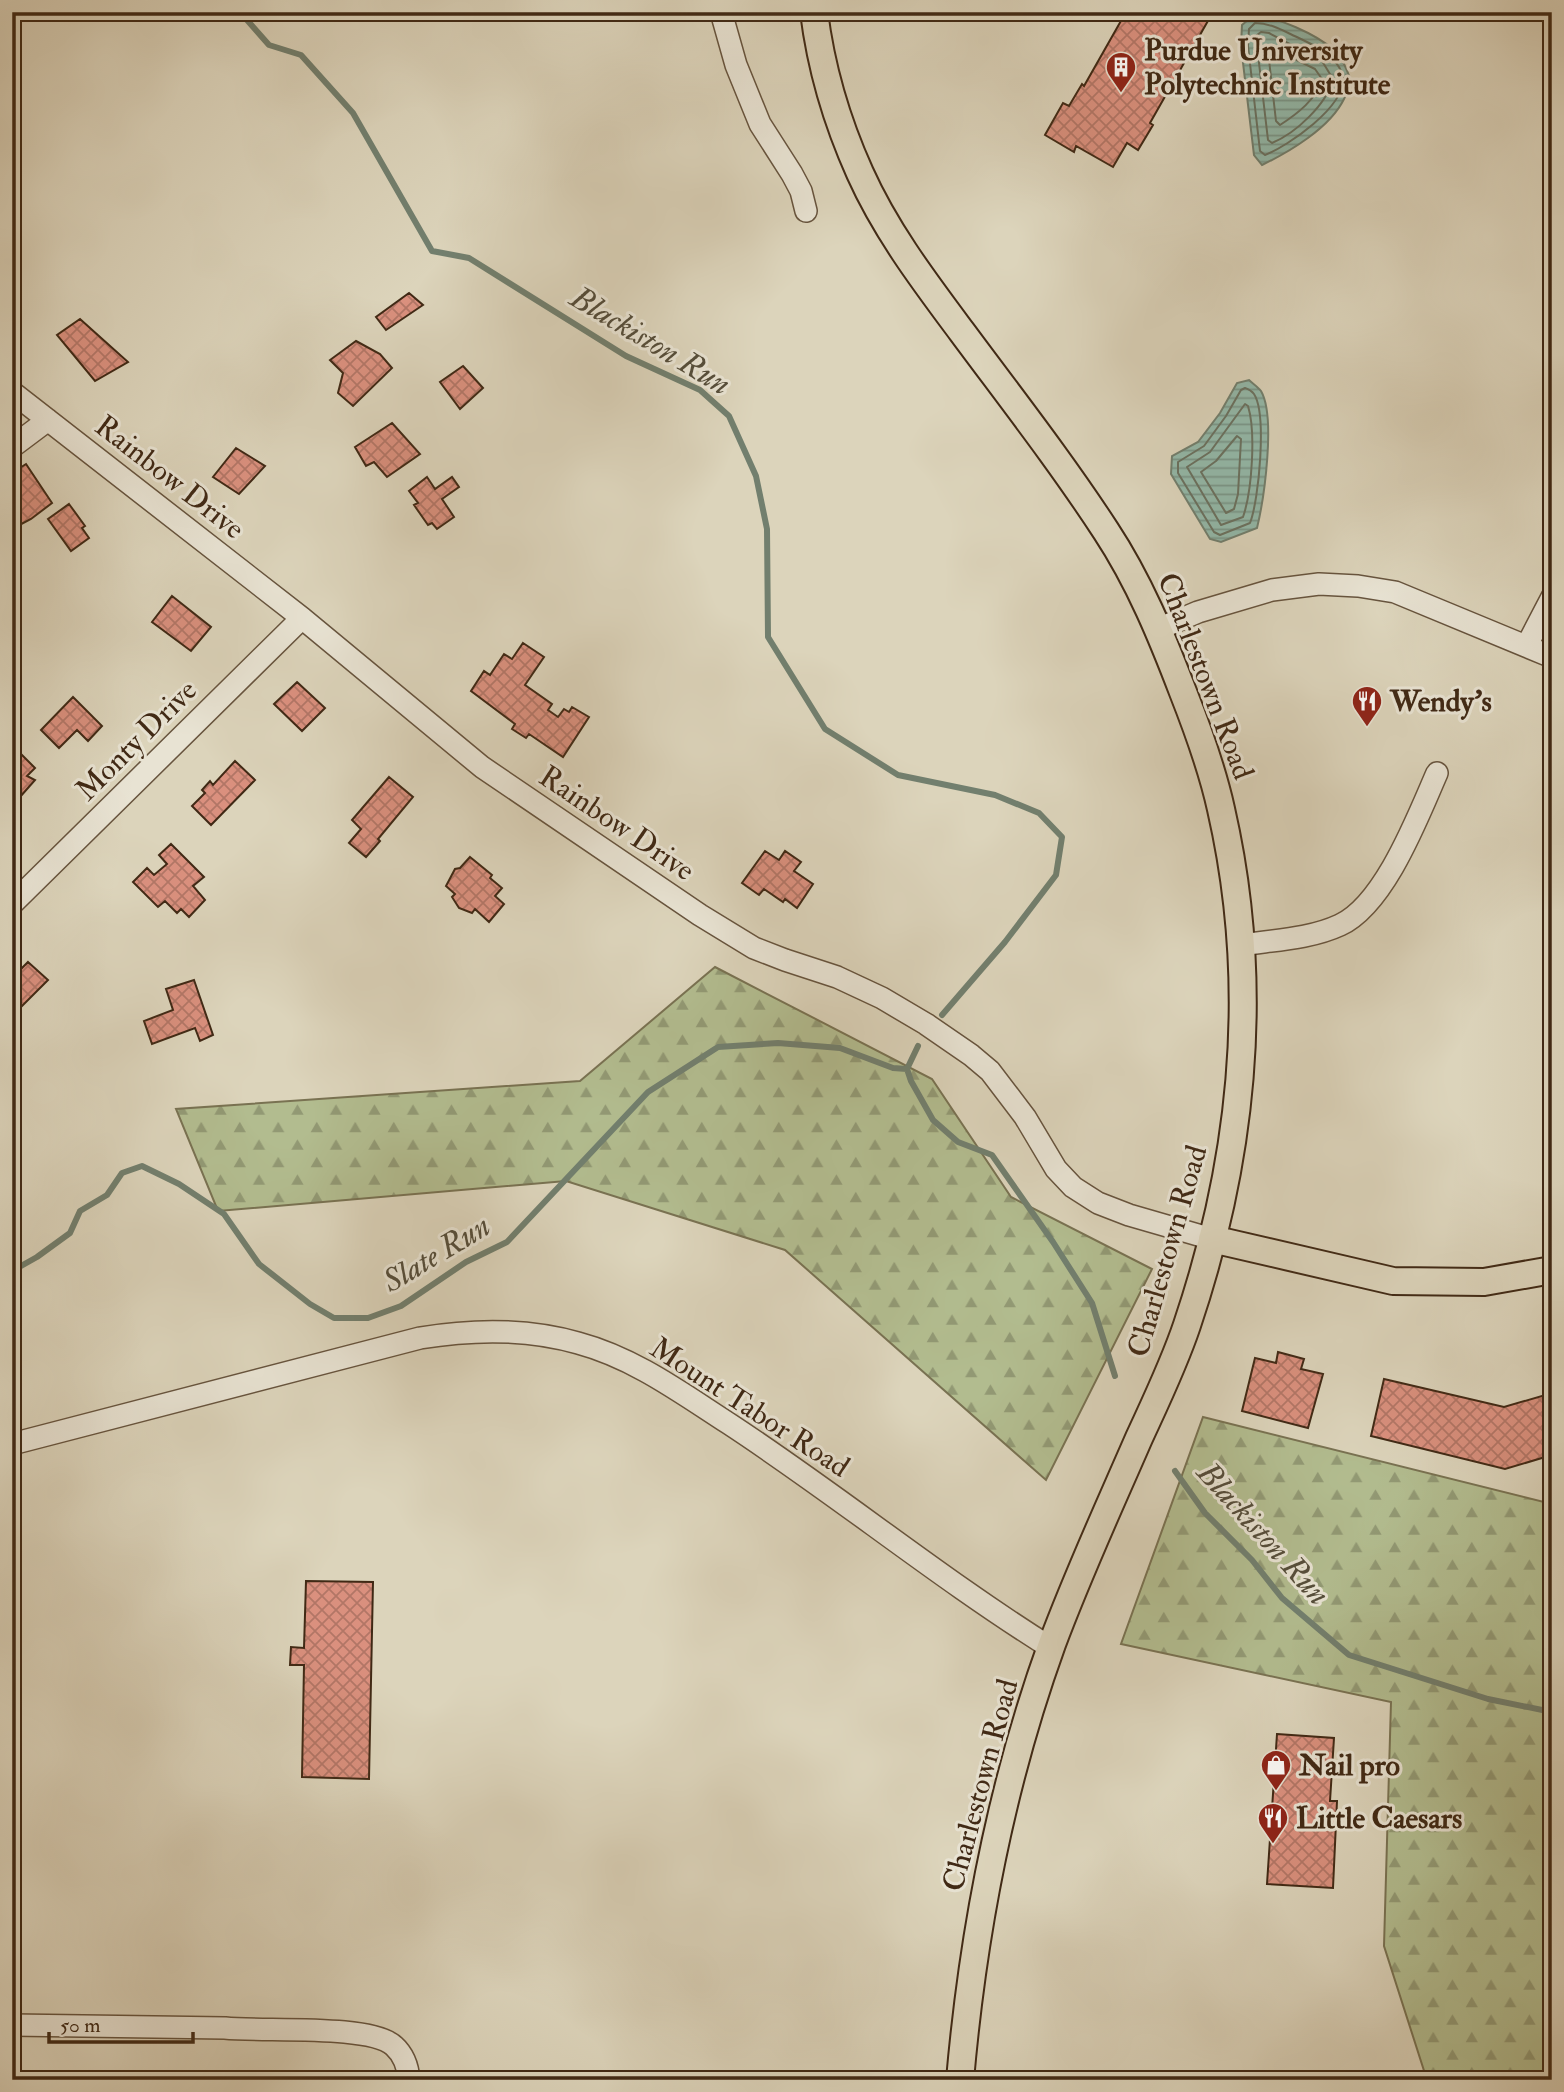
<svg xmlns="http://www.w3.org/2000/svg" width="1564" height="2092" font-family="'IM FELL Double Pica',serif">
<defs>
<pattern id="forest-firs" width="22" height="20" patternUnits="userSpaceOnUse" patternTransform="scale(1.75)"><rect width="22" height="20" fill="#b2bc8f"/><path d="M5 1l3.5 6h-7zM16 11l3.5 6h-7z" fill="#929974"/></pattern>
<pattern id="water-rules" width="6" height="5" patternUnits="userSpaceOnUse" patternTransform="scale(1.75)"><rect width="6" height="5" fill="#93b9aa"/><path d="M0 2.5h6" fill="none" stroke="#799689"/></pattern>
<pattern id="building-cross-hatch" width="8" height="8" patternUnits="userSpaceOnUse" patternTransform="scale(1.75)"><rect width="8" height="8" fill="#da907e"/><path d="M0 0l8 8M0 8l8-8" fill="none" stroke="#b27666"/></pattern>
</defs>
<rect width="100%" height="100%" fill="#dcd4bb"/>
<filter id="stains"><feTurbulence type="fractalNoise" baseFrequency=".00286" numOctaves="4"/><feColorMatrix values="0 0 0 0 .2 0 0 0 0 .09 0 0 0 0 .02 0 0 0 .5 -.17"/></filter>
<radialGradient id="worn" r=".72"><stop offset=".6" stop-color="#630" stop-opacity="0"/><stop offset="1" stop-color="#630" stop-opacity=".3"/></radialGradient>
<path fill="url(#forest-firs)" stroke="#797252" stroke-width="2" d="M715,967L932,1079L1011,1197L1152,1269L1046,1480L785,1250L566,1181L218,1211L176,1109L580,1081Z
M1203,1417L1552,1504V2080H1427L1384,1946L1391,1702L1121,1644Z"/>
<path fill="url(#water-rules)" stroke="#727f6e" stroke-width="2" d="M1254,15C1277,17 1316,34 1334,50C1342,57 1346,68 1350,78C1348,85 1347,93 1344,99C1330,128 1289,152 1262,165L1254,155L1241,46L1242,25Z
M1249,380C1252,383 1258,387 1261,391C1276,417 1264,499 1257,528L1221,542L1210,539L1171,474L1172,456L1198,442L1220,413L1237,383Z"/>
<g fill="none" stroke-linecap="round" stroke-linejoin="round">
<path stroke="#6a7160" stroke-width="2" d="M1255,23C1272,23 1285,32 1301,39C1316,46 1341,59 1343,78C1345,107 1288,146 1265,155L1260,151L1248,46L1249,29Z
M1261,32L1269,33L1322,61L1333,79C1327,104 1296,133 1272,143L1268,140L1257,46V35Z
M1270,47L1315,69L1322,79C1317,99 1297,114 1280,125L1276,121L1268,51Z
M1245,388C1248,389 1251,390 1254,394C1267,414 1259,500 1250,523L1220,535L1214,532L1178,473V462L1204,446L1226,416L1241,390Z
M1245,404L1248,406C1256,432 1252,491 1243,517L1221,525L1187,467L1210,452Z
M1237,436L1241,439L1238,494L1234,509L1226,513L1201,472L1216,461Z"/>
<path stroke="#727f6e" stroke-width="6" d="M240,12L269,45L301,55L353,113L432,251L469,258L626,356L700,390L729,416L756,476L767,529L768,637L825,729L898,775L995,795L1039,813L1062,837L1056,875L1005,942L942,1015
M918,1046L907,1069L911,1081L933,1120L958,1142L992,1155L1053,1242L1092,1303L1115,1376
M12,1271L37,1257L70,1233L80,1211L107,1195L122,1173L142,1166L179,1184L224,1214L259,1264L310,1304L334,1318H368L401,1306L466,1262L507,1242L648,1092L718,1047L778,1043L840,1048L893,1068L907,1069
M1175,1471L1205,1513L1252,1560L1282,1598L1349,1655L1488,1699L1552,1712"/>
</g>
<path fill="url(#building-cross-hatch)" stroke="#402915" stroke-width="2" d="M1126,12H1213L1150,123L1153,125L1138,150L1127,143L1113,167L1076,146L1074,152L1045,135L1063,103L1069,106L1082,84L1084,86Z
M409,293L423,305L386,330L376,317Z
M80,319L128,362L95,381L57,335Z
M356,341L380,354L392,368L353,406L338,393L343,373L330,360Z
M463,366L483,388L460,409L440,382Z
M392,423L420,454L387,477L374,462L366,466L355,447Z
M236,448L265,466L239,494L213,477Z
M26,464L52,503L31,519L12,529V500L17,497L12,490V473Z
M427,477L435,489L452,477L459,487L442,499L454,517L437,529L432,523L428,525L414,505L418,503L409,491Z
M69,504L85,526L82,528L89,538L71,551L48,519Z
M172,596L211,627L191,651L152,622Z
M523,643L544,657L525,685L552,704L548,710L558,717L564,709L569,712L572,707L589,717L563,757L529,734L526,738L512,729L515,724L471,691L484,671L490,675L504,654L512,659Z
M297,682L325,708L302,731L274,704Z
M73,697L102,726L88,741L77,730L59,748L41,730Z
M17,750L35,768L27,776L35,780L12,806V755Z
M235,761L255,780L211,825L192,806L205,793L202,790L210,781L213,785Z
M389,777L413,797L378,839L380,841L366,857L349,843L361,829L352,820Z
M171,844L204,877L193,886L205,900L189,917L181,909L177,913L165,901L158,907L133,882L147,868L154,875L167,864L159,855Z
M765,851L779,860L785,851L801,862L794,871L813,884L797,908L785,899L783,902L764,889L759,895L742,883Z
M470,857L492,875L490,878L502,888L495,896L504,904L489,922L475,909L472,913L459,908L452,897L455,894L446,886L455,869L460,868Z
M28,962L48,980L12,1016V974L14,976Z
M194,980L213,1035L200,1041L195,1028L152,1044L144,1021L173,1010L166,989Z
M1278,1352L1304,1359L1301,1369L1323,1374L1308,1428L1242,1411L1255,1358L1276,1363Z
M1384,1379L1504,1407L1552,1393V1455L1505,1469L1371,1436Z
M306,1581L373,1582L369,1779L302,1777L304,1665H290L291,1647L304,1648Z
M1277,1734L1334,1738L1330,1801H1337L1333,1888L1267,1884Z"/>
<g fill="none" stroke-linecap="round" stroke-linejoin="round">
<g stroke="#67543e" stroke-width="24">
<path id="minor" d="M721,12L736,65L760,124L792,174L801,191L806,211
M12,392L302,618L482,767L700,915L754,948L785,960L837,977L882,998L926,1024L971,1055L990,1071L1025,1117L1056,1169L1073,1187L1098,1203L1129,1215L1212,1239
M12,447L48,420
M1158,629L1198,612L1272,590L1319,584L1358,586L1395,592L1552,657
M1527,645L1552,597
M12,904L302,618
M1241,945C1274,940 1310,939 1340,925C1385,904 1418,816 1437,773
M12,1444L420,1338C474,1329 526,1328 578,1343C634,1358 680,1392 728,1423C838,1495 939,1578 1051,1648
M12,2025L225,2028C263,2032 371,2024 394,2046C404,2055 408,2067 409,2080"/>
</g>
<g stroke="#402915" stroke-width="30">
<path id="major" d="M814,12C821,68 837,122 860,173C886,231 924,281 962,332C1011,398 1061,462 1106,531C1139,581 1162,637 1183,692C1198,730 1212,768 1221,809C1261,984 1244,1156 1187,1325C1174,1364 1156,1401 1139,1438C1109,1507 1078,1574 1052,1644C1001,1785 973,1931 960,2080
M1212,1239L1393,1281L1484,1282L1552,1270"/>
</g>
<use href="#minor" stroke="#e8e3d3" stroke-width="21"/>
<use href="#major" stroke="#dcd4bb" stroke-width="26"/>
</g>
<defs>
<g id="building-pin" transform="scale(1.575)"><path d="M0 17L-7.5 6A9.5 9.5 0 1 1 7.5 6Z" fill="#8f2418" stroke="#e8e3d3"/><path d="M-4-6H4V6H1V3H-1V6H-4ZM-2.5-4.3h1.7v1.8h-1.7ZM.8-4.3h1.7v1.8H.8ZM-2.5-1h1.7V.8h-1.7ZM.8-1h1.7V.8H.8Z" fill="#fff"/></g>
<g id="restaurant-pin" transform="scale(1.575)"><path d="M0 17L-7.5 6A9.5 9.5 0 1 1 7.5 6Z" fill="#8f2418" stroke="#e8e3d3"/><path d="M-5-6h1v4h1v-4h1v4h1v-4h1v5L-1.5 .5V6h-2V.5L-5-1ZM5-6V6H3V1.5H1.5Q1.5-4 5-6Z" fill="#fff"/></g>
<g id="shop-pin" transform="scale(1.575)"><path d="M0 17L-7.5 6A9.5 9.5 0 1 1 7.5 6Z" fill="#8f2418" stroke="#e8e3d3"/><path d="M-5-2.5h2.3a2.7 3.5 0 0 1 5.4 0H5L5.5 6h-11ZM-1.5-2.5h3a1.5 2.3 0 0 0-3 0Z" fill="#fff"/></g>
</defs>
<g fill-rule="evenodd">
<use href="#building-pin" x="1121" y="67"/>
<use href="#restaurant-pin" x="1367" y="701"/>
<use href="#shop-pin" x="1276" y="1765"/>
<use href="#restaurant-pin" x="1273" y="1818"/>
</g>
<g text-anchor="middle" stroke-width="6" stroke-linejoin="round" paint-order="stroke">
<g font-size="30" font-weight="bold" fill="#402915" stroke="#e8e3d3" text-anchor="start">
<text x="1144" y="60">Purdue University<tspan x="1144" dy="34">Polytechnic Institute</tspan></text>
<text x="1390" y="711">Wendy's</text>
<text x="1299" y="1775">Nail pro</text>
<text x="1296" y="1828">Little Caesars</text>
</g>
<g font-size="30" fill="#402915" stroke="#e8e3d3">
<text transform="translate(170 477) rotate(38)" y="10">Rainbow Drive</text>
<text transform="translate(1206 676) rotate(69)" y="10">Charlestown Road</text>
<text transform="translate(136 740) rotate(-45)" y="10">Monty Drive</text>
<text transform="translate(617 823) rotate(34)" y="10">Rainbow Drive</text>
<text transform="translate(1167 1251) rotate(-74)" y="10">Charlestown Road</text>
<text transform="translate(750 1407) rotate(33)" y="10">Mount Tabor Road</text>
<text transform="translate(980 1785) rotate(-75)" y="10">Charlestown Road</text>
</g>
<g font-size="32" font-style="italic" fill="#554d3a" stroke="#e8e3d3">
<text transform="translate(651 340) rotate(31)" y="11">Blackiston Run</text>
<text transform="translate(436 1253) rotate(-31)" y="11">Slate Run</text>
<text transform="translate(1264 1533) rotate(48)" y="11">Blackiston Run</text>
</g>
</g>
<rect width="1564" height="2092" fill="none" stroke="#dcd4bb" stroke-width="42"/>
<rect x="14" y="14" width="1536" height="2064" fill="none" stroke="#402915" stroke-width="3.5"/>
<rect x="21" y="21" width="1522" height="2050" fill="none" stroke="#402915" stroke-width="2"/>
<path d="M49 2032v10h144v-10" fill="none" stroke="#402915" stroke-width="3.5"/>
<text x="60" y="2032" font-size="21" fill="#402915" stroke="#e8e3d3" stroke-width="5" paint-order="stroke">50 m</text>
<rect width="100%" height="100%" filter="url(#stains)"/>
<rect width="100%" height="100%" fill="url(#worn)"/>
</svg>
